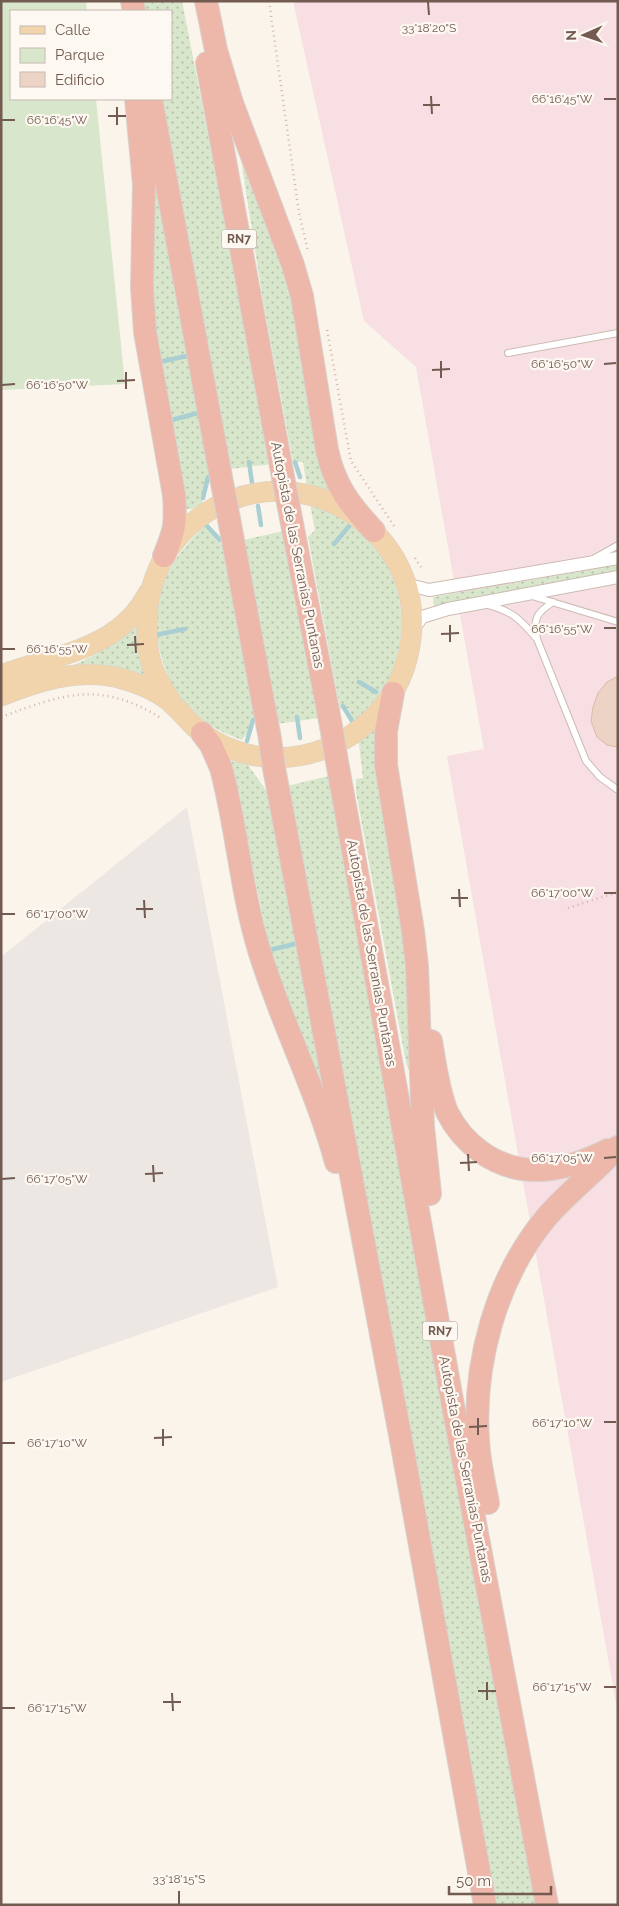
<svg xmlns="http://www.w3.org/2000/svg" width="619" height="1906" font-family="Raleway,sans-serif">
<defs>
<pattern id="green-dots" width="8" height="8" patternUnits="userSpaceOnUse" patternTransform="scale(1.25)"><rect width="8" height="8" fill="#d8e7cb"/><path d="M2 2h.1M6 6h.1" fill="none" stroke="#b4bea7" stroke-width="1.8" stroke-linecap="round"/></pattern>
</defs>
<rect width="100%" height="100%" fill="#faf4eb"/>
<path fill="#ece7e3" d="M187,807L278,1287L1,1382V957Z"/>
<path fill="#f7dfe4" d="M293,1H618V1714L447,756L484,749L416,367L364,321Z"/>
<path fill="url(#green-dots)" d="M142,1H182L272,464L230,469L161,99H171V11H144Z
M154,155L211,479L201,504L192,509H184L151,303Z
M241,159L288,264L345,501L307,488L303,462H293L262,295Z
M310,504C323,508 333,514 344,521C350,525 358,529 363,534C400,567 410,620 394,667C387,689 370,706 354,722L348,708L340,709L308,537L315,530Z
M205,525L226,550L255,722L242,740C225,734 206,725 193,712C160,679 148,628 163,584C172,561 188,542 205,525Z
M284,531L319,718L277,724L243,540Z
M618,565V571L434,606L433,597Z
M141,618L160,691L127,678L71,666C100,654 119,641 141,618Z
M382,713L407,915L414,1081L406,1063L356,792V779L363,778L358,736Z
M245,761L268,793L325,1079L316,1076L284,999L268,942L238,798L226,762Z
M329,776L539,1905H493L287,786Z"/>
<path fill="#d8e7cb" d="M1,1H86L87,11H11V99H96L125,384L1,390Z"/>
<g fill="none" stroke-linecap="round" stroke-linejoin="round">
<path stroke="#a9cfd3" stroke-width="4.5" d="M159,362L187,356
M168,421L198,413
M249,462L252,483
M295,462L300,477
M203,498L208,477
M258,506L261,525
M207,526L220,540
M334,544L350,525
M156,635L185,629
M359,682L376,692
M343,706L352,721
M297,717L300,738
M247,741L253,720
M269,950L295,944"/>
</g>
<path fill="#edd3c6" stroke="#deb9a8" d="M618,676V747L607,745L597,737L591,721L593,707L598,693L607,682Z"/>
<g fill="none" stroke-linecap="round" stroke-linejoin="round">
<g stroke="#ccbcb2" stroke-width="8">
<path id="lane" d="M508,353L618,333
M593,559L618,545
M532,596L618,622
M553,602C536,613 533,619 537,639L586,761L600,777L618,790
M488,605C512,611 521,620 536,638"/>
</g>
<g stroke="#ccbcb2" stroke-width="14">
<path id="street" d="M404,578L413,586L429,590L618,558
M412,631L422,617L448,609L618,577"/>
</g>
<g stroke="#d8d1ce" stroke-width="21">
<path id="primary" d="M1,675C54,655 119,650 148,593
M1,696C38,681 75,669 115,677C135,682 155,689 170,702C182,712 190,725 203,734C264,777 345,759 388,700C412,667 419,616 404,578C396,556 380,535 362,521C281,457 162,502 148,606C146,625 146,647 152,666C156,678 165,691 171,702"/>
</g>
<g stroke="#d8d1ce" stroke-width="24">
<path id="highway" d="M132,1L134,11
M206,1L216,50L232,103L293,265L302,296L327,450C335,486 349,504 374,531
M207,63L283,477
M136,99L144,184L142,287L145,332L174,495C176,523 175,530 164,556
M151,99L223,488
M289,508L331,726
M229,519L270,739
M393,693L386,731V765L413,931L417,966L423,1127L430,1194
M202,733L211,745L221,768C237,828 241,891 259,950C281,1022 316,1089 336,1162
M336,756L454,1411L547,1905
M274,768L401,1440L485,1905
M431,1041C435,1064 438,1090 447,1112C455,1128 467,1142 481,1152C522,1181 566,1171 608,1150
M488,1503C484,1482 479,1461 478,1440C473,1363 496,1279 545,1219C567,1193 595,1172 618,1147"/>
</g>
<path stroke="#d2b6a9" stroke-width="2.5" stroke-dasharray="1 4" stroke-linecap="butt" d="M269,1L299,213L308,251
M327,330L351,461L396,529
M415,558L421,567
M1,717C64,694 99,680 161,718
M568,908L618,892"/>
<use href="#lane" stroke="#fff" stroke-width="6"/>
<use href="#street" stroke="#fff" stroke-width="12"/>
<use href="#primary" stroke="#f1d3ac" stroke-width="20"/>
<use href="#highway" stroke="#edb7aa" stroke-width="22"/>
<g stroke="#d8d1ce" stroke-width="24" stroke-linecap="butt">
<path id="highway-bridge" d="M283,477L289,508
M223,488L229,519
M331,726L336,756
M270,739L274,768"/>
</g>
<use href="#highway-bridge" stroke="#edb7aa" stroke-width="22"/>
</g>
<path fill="none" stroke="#735b51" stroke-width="2" d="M428,2L429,15M431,96L432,114M604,99H616M423,105H440M117,107V125M108,116H126M2,120H15M441,361V378M604,364L616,363M432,370L450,369M126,372V389M117,381L135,380M2,385L15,384M450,625V642M604,628H616M441,634L459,633M135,636L136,653M127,645L144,644M2,649H15M459,889L460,907M604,893H616M451,898H468M144,900L145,918M136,909H153M2,914H15M468,1154L469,1171M604,1158L616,1157M460,1163L477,1162M153,1165L154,1182M145,1174L163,1173M2,1179L15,1178M478,1418V1435M604,1422H616M469,1427L487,1426M163,1429V1446M154,1438L172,1437M2,1443H15M487,1682V1700M604,1687H616M478,1691H496M172,1693L173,1711M163,1702H181M2,1708H15M179,1891V1904"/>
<g text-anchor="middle" stroke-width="4.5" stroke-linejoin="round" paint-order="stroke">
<g fill="#fdf8f1" stroke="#9c8a81" stroke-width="1">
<rect x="221.5" y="229.5" width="35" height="19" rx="4"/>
<rect x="422.5" y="1321.5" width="35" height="19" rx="4"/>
</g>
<g font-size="12" font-weight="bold" fill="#735b51">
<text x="239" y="243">RN7</text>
<text x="440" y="1335">RN7</text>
</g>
<g font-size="14" fill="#735b51" stroke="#fdf8f1">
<text transform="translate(298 555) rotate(79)" y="5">Autopista de las Serranías Puntanas</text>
<text transform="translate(372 953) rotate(80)" y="5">Autopista de las Serranías Puntanas</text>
<text transform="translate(466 1469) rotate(79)" y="5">Autopista de las Serranías Puntanas</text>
</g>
</g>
<g font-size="12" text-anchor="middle" fill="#735b51" stroke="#fdf8f1" stroke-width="4.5" stroke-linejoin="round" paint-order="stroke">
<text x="429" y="32">33°18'20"S</text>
<text x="562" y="103">66°16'45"W</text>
<text x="57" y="124">66°16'45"W</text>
<text x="562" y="368">66°16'50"W</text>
<text x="57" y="389">66°16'50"W</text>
<text x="562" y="633">66°16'55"W</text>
<text x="57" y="653">66°16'55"W</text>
<text x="562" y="897">66°17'00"W</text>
<text x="57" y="918">66°17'00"W</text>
<text x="562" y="1162">66°17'05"W</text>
<text x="57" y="1183">66°17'05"W</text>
<text x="562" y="1427">66°17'10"W</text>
<text x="57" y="1447">66°17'10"W</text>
<text x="562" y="1691">66°17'15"W</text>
<text x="57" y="1712">66°17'15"W</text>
<text x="179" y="1883">33°18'15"S</text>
</g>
<rect width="619" height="1906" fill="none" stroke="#735b51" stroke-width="5"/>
<rect x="10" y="10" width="162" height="90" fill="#fdf8f1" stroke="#c6b9b1"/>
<rect x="20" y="26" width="25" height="8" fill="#f1d3ac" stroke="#c6b9b1"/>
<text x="55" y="35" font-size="15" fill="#735b51">Calle</text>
<rect x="20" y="48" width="25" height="15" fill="#d8e7cb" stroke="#c6b9b1"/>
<text x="55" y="60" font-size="15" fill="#735b51">Parque</text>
<rect x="20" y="72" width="25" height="15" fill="#edd3c6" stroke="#c6b9b1"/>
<text x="55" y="85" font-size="15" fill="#735b51">Edificio</text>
<g transform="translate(584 35) rotate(268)" stroke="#fdf8f1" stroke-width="4" paint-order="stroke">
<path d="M0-4L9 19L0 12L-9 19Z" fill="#735b51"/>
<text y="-8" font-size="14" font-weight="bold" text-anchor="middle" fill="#735b51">N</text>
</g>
<path d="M449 1886v8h102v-8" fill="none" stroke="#735b51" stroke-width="2.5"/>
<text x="456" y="1886" font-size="15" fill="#735b51" stroke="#fdf8f1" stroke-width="4" paint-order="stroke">50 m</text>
</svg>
